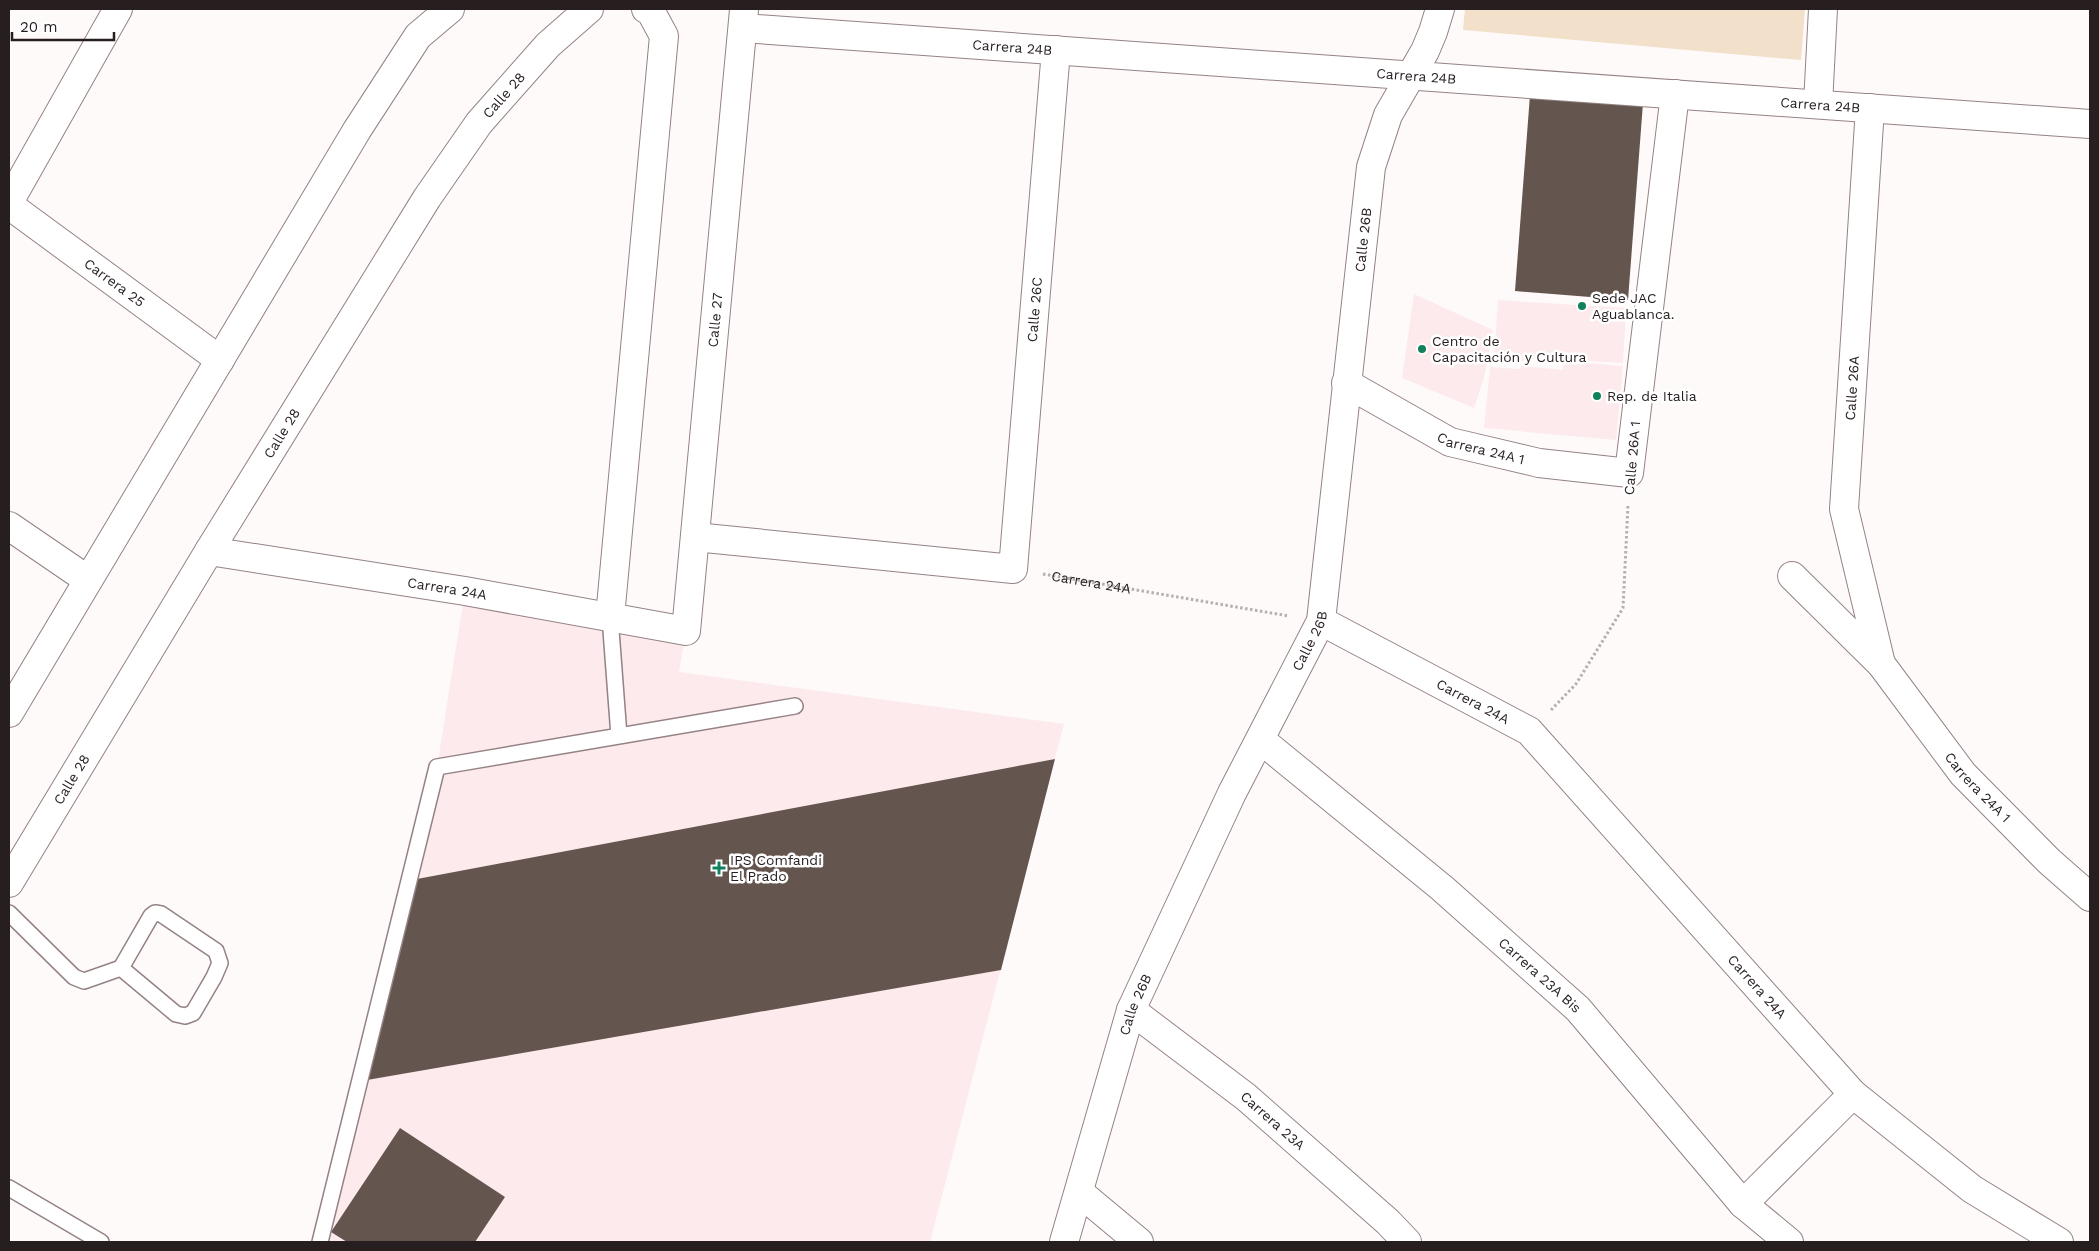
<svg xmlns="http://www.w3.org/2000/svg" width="2099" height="1251" font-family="'Work Sans',sans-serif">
<rect width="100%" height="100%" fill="#fefafa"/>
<path fill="#fdeaec" d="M1414,294L1493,330L1484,378L1474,408L1402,378Z
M1498,300L1626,308L1623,363L1525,357L1524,361L1494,360Z
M1564,361L1623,366L1616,440L1484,428L1490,367L1520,369L1521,366L1563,370Z
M465,591L686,631L679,672L1064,724L930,1242H320L437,767Z"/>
<path fill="#f2e0ca" d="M1465,9H1805L1801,60L1463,30Z"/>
<path fill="#65554f" d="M1530,95L1643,103L1628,300L1515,291Z
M1055,759L1001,970L367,1080L417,879Z
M400,1128L505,1197L475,1242H347L331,1232Z"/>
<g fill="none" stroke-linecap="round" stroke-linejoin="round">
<g stroke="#958284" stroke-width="18">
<path id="service" d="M610,617L619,736
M9,913L74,977L84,981L121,968L176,1014L185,1016L193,1013L214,977L220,963L216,951L161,914L155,913L151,916L121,968
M9,1188L101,1242
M320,1242L437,767L795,706"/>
</g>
<g stroke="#958284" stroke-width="30">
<g id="minor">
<path id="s2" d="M743,28L2090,124"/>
<path d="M1818,104L1823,9"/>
<path d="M1870,108L1844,509L1881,664"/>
<path d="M9,202L118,9"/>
<path id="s3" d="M9,205L220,360"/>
<path id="s4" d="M1346,383L1450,442L1539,463L1629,473L1675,94"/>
<path d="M9,526L88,580"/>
<path id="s5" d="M695,537L1013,569L1056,50"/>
<path id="s6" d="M209,551L465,591L686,631L744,10"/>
<path id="s7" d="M1792,576L1881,664L1963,774L2050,862L2090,897"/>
<path d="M610,617L664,36L651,12L646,9"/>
<path id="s8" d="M1321,621L1529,731L1853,1094L1972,1189L2059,1242"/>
<path id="s9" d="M1261,740L1442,888L1578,1009L1743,1204L1789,1242"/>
<path id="s10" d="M1131,1010L1246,1097L1388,1222L1407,1242"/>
<path d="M1079,1192L1139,1242"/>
<path d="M1743,1204L1853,1094"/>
</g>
</g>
<g stroke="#958284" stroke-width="30">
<g id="tertiary">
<path id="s11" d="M1064,1242L1131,1010L1232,793L1321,621L1371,167L1388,115L1425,51L1433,32L1440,9"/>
</g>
</g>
<g stroke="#958284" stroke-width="30">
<g id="secondary">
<path d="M9,713L357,130L418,36L450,9"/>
<path id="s12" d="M9,883L209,551L427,198L479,123L548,45L589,9"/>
</g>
</g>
<g stroke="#b5afb0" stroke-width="3" stroke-dasharray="2.5 2.5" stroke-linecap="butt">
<path id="s1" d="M1043,574L1289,616"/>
<path d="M1551,710L1576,684L1623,608L1628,505"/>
</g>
<use href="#service" stroke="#fff" stroke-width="15"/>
<use href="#minor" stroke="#fff" stroke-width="28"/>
<use href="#tertiary" stroke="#fff" stroke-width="28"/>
<use href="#secondary" stroke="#fff" stroke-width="28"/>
</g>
<g fill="#12805c" stroke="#fff" stroke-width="2">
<circle cx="1582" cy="306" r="5"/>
<circle cx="1422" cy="349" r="5"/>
<circle cx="1597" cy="396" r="5"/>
<path d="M716.5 860.5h5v5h5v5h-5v5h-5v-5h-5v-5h5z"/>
</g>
<g text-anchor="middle" stroke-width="5" stroke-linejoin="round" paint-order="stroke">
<g font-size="14" fill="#261e1f" stroke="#fff">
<text dy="5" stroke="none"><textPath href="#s2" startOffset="270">Carrera 24B</textPath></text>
<text dy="5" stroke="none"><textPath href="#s2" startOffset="675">Carrera 24B</textPath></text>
<text dy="5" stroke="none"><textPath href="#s12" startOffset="931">Calle 28</textPath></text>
<text dy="5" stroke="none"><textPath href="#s2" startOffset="1080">Carrera 24B</textPath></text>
<text dy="5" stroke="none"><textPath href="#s11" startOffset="1058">Calle 26B</textPath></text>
<text dy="5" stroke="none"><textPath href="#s3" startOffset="131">Carrera 25</textPath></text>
<text dy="5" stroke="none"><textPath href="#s5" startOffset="580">Calle 26C</textPath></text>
<text dy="5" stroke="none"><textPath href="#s6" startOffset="796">Calle 27</textPath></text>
<text transform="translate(1852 388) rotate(-86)" y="5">Calle 26A</text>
<text dy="5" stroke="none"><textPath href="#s12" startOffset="526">Calle 28</textPath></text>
<text dy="5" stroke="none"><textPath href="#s4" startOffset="151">Carrera 24A 1</textPath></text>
<text transform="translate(1632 458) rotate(-85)" y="5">Calle 26A 1</text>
<text dy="5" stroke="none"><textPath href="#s1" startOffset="49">Carrera 24A</textPath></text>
<text dy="5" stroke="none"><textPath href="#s6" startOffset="241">Carrera 24A</textPath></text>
<text dy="5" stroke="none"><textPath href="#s11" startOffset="652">Calle 26B</textPath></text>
<text dy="5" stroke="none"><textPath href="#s8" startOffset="172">Carrera 24A</textPath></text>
<text dy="5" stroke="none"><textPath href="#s12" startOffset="121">Calle 28</textPath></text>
<text dy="5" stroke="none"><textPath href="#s7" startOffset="282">Carrera 24A 1</textPath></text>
<text dy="5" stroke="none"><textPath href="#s9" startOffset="365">Carrera 23A Bis</textPath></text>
<text dy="5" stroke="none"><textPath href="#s8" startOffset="578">Carrera 24A</textPath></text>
<text dy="5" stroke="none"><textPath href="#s11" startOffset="248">Calle 26B</textPath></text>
<text dy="5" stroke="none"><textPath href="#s10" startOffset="180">Carrera 23A</textPath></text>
</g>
<g font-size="14" fill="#261e1f" stroke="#fff" text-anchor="start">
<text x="1592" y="303">Sede JAC<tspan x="1592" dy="16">Aguablanca.</tspan></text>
<text x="1432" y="346">Centro de<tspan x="1432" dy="16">Capacitación y Cultura</tspan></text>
<text x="1607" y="401">Rep. de Italia</text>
<text x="730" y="865">IPS Comfandi<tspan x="730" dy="16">El Prado</tspan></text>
</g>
</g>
<rect width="2099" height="1251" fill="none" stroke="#261e1f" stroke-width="20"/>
<path d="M12 32v8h102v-8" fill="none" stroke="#261e1f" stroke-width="2.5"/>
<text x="20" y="32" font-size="15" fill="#261e1f" stroke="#ffffff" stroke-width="4" paint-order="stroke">20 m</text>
</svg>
